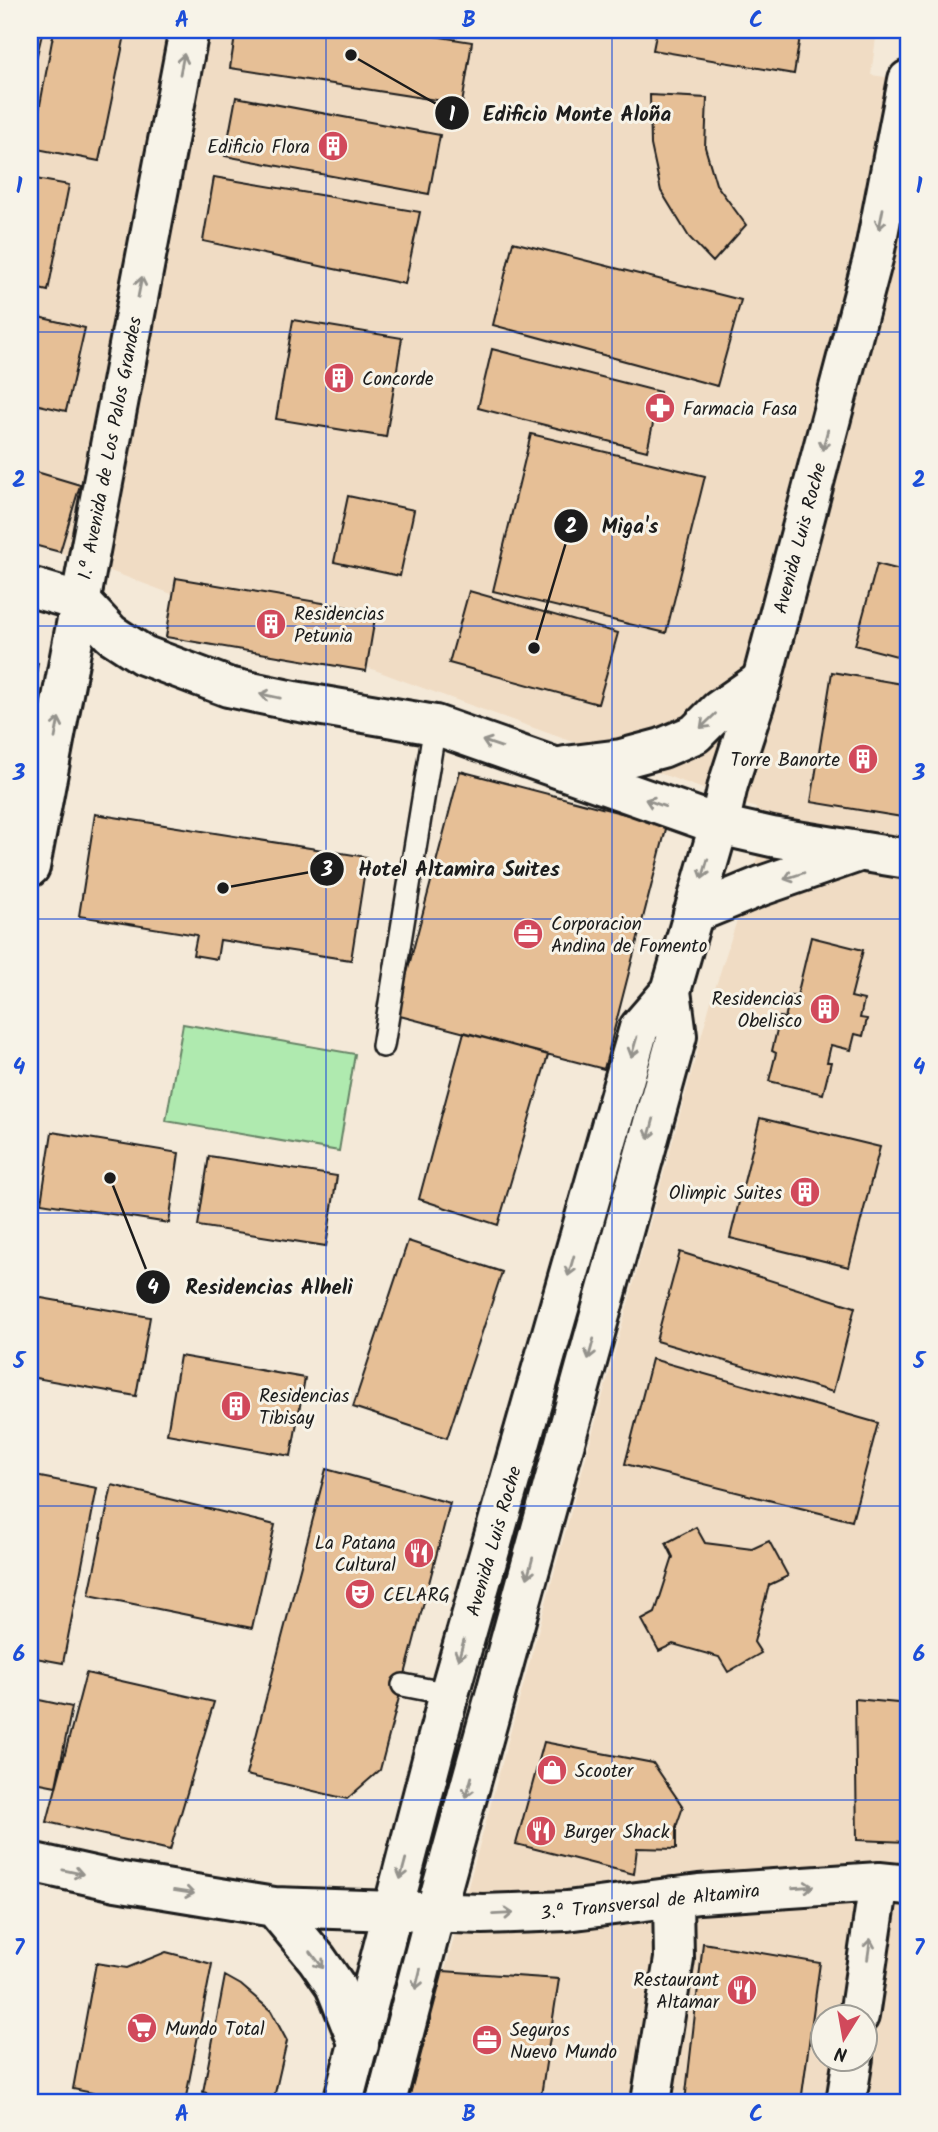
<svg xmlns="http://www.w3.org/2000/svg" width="938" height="2132" font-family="Kalam,sans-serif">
<rect width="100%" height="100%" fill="#f4e9d8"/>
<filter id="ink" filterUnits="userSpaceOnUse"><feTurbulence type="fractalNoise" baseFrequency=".0143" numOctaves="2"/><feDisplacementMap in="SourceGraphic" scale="14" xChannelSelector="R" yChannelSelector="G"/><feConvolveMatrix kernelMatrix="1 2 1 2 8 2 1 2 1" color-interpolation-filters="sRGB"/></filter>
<g filter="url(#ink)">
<path fill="#f0dcc4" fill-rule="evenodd" d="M30,30H877L871,75L908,80V2102H409L711,1001L765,833L757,821L756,808L420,687L30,541ZM822,2016H864V2058H822Z"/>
<path fill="#afeaaf" stroke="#668366" stroke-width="2" d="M183,1024L355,1054L339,1151L166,1121Z"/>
<path fill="#e6bf96" stroke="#1c1c1c" stroke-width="2" d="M30,30H43L30,84Z
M54,30H126L99,161L32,148Z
M236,30H396L472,42L462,104L230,68Z
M657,30H801L794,74L653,50Z
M650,95L707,98L705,147L716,184L746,225L713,262L689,237L661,191L651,145Z
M236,97L440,135L429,194L225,156Z
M214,177L420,212L405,284L203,241Z
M30,178L69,185L48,291L30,287Z
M513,242L741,300L717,386L493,325Z
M30,315L85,328L66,411L30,403Z
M293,320L402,338L386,437L276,419Z
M492,349L660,392L647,451L478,408Z
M531,434L705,476L666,633L493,591Z
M30,470L80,485L60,552L30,544Z
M348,496L414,510L400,576L334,562Z
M877,564L908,572V659L855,645Z
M176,578L376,612L366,671L166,637Z
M469,591L618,633L598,704L449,663Z
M30,661L38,663L30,710Z
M832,672L908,685V818L811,802Z
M460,771L667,825L604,1069L396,1015Z
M95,814L367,857L351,960L220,940L217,959L193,955L197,935L79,916Z
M811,937L863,950L851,997L864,1000L860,1018L867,1019L863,1036L855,1034L851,1050L831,1045L827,1062H831L823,1094L769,1081L776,1053L772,1051L780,1017L785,1018L791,995L797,996Z
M464,1032L548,1055L498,1225L419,1199Z
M760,1118L880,1147L849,1267L730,1238Z
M52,1132L179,1153L169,1223L41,1203Z
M209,1156L337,1176L326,1246L198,1226Z
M408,1241L502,1272L447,1438L353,1407Z
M680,1252L855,1307L833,1392L656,1341Z
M30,1296L150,1317L136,1396L30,1377Z
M180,1356L305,1378L291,1456L167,1434Z
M652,1359L878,1423L852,1521L625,1464Z
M326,1469L450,1503L380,1770L347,1799L246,1775Z
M30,1475L97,1488L63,1663L30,1657Z
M112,1485L275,1525L252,1628L89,1595Z
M696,1527L705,1543L752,1549L769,1541L788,1576L769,1585L754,1642L761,1653L728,1672L719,1657L673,1644L659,1651L642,1620L655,1613L673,1557L666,1543Z
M86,1673L214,1702L170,1850L47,1822Z
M30,1698L72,1707L56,1786L30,1781Z
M855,1699L908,1704V1842L857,1840Z
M544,1742L653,1763L683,1807L676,1827V1849L637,1848L634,1874L516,1844Z
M703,1943L820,1963L801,2102H685Z
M166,1952L212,1964L185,2102H136L73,2089L96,1963L127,1968Z
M443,1971L559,1979L540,2102H408Z
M225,1976L241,1985L271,2011L287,2041L273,2102H239L203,2092Z"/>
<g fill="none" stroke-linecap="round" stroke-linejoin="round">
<g stroke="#1c1c1c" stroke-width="26">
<path id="service" d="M383,1046L435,725
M403,1685L449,1694"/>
</g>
<g stroke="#1c1c1c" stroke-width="44">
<path id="minor" d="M30,587L81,602L111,634L143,655L228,687L294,701L435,725L719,825L772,837L908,859
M565,766L621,759L662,748L695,734L719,710L762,680
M30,867L189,30
M693,914L761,886L856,853
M30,1862L116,1881L274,1907L483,1914L567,1911L699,1894L879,1882L908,1885
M274,1907L317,1959L335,1985L359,2045
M859,2016L879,1882
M651,2102L674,1959L673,1897
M846,2102L853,2058"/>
</g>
<g stroke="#1c1c1c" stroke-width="44">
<path id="secondary" d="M343,2102L449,1694L639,1028L671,991
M386,2102L435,1913L677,1036L671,991L719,825L728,785L762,680L874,255L908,80"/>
</g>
<use href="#service" stroke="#f7f3e8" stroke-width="21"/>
<use href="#minor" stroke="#f7f3e8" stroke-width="38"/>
<use href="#secondary" stroke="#f7f3e8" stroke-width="38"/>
</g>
<defs><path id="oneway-shaft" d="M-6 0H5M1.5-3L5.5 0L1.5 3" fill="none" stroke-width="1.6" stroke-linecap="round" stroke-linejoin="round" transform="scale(1.75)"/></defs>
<g stroke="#94928c">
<use href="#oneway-shaft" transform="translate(182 64) rotate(-79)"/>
<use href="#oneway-shaft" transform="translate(881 219) rotate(101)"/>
<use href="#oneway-shaft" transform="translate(140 287) rotate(-79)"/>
<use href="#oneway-shaft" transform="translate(825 440) rotate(105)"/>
<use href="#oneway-shaft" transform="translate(270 696) rotate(-168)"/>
<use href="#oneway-shaft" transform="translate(708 721) rotate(136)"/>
<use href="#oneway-shaft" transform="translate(57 728) rotate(-79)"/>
<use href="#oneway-shaft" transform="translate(492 744) rotate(-161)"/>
<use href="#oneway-shaft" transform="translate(655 803) rotate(-160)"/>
<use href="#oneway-shaft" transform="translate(705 869) rotate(106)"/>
<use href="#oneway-shaft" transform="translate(794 876) rotate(162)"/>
<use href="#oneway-shaft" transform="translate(634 1047) rotate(106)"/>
<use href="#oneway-shaft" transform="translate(651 1129) rotate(105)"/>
<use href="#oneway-shaft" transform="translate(571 1266) rotate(106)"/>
<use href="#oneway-shaft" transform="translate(591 1349) rotate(105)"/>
<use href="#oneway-shaft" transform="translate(530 1568) rotate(105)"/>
<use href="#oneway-shaft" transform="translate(461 1650) rotate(106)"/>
<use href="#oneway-shaft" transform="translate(469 1787) rotate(105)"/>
<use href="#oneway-shaft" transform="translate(403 1869) rotate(105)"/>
<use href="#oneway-shaft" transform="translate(73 1872) rotate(12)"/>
<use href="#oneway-shaft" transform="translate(803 1887) rotate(-4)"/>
<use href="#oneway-shaft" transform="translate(184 1892) rotate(9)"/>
<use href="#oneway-shaft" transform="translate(503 1914) rotate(-3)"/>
<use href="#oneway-shaft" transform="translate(869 1949) rotate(-82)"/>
<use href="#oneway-shaft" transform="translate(317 1960) rotate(53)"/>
<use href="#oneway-shaft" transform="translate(418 1979) rotate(104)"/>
</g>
</g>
<path fill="none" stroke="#1d4ed8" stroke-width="2" stroke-opacity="0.55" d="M326,30V2102M612,30V2102M30,332H908M30,626H908M30,919H908M30,1213H908M30,1506H908M30,1800H908"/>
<defs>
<g id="building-disc" transform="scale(1.575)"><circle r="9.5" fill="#d1495b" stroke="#f7f3e8"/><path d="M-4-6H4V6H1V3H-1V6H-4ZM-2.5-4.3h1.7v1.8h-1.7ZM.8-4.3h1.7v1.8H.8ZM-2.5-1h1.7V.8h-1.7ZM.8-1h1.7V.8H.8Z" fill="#fff"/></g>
<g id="pharmacy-disc" transform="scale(1.575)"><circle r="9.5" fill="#d1495b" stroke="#f7f3e8"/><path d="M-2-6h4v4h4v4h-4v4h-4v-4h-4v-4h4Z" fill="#fff"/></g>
<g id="office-disc" transform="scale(1.575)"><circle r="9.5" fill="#d1495b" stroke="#f7f3e8"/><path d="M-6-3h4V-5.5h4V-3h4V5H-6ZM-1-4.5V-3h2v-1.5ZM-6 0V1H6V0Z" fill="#fff"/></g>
<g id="restaurant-disc" transform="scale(1.575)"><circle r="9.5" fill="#d1495b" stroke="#f7f3e8"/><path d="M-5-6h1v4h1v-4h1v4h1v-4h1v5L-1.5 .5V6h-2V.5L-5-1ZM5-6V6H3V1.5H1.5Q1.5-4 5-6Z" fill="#fff"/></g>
<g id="theatre-disc" transform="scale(1.575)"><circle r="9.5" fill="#d1495b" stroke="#f7f3e8"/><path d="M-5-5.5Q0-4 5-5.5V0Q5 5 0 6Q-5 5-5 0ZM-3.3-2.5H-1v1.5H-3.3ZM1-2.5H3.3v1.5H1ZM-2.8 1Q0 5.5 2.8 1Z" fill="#fff"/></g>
<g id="shop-disc" transform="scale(1.575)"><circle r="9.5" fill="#d1495b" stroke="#f7f3e8"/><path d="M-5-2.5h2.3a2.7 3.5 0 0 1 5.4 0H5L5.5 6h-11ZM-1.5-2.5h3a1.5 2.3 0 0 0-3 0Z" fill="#fff"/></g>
<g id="supermarket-disc" transform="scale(1.575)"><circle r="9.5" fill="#d1495b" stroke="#f7f3e8"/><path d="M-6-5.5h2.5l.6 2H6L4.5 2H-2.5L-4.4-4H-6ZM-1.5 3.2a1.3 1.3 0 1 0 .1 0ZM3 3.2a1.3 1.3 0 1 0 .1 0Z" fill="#fff"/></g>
</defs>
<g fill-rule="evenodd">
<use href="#building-disc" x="333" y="146"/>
<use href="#building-disc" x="339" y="378"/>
<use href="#pharmacy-disc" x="660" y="408"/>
<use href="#building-disc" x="271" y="624"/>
<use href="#building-disc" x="863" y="759"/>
<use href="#office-disc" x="528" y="934"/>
<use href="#building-disc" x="825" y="1009"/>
<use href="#building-disc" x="805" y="1192"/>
<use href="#building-disc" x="236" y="1406"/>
<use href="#restaurant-disc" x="419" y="1553"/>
<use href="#theatre-disc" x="360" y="1594"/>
<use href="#shop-disc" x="552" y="1770"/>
<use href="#restaurant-disc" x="541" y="1831"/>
<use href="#restaurant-disc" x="742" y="1990"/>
<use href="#supermarket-disc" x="142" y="2028"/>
<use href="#office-disc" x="487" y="2040"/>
</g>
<g text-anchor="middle" stroke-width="6" stroke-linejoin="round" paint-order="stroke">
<g font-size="19" fill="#1c1c1c" stroke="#f7f3e8" text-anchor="start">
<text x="310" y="153" text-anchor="end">Edificio Flora</text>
<text x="362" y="385">Concorde</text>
<text x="683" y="415">Farmacia Fasa</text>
<text x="294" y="620">Residencias<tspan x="294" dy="22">Petunia</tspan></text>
<text x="840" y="766" text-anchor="end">Torre Banorte</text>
<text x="551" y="930">Corporacion<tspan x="551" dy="22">Andina de Fomento</tspan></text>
<text x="802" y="1005" text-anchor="end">Residencias<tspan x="802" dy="22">Obelisco</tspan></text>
<text x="782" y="1199" text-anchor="end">Olimpic Suites</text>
<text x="259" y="1402">Residencias<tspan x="259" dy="22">Tibisay</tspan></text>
<text x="396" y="1549" text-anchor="end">La Patana<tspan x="396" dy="22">Cultural</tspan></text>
<text x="383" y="1601">CELARG</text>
<text x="575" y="1777">Scooter</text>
<text x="564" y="1838">Burger Shack</text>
<text x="719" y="1986" text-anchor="end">Restaurant<tspan x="719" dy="22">Altamar</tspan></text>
<text x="165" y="2035">Mundo Total</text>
<text x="510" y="2036">Seguros<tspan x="510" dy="22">Nuevo Mundo</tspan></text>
</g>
<g font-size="19" fill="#1c1c1c" stroke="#f7f3e8">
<text transform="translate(109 448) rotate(-79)" y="7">1.ª Avenida de Los Palos Grandes</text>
<text transform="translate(799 538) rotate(-75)" y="7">Avenida Luis Roche</text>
<text transform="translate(493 1541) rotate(-74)" y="7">Avenida Luis Roche</text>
<text transform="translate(650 1901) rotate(-6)" y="7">3.ª Transversal de Altamira</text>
</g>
</g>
<path fill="none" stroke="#1c1c1c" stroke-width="2.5" d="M351 55L452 113M534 648L571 526M223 888L327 869M110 1178L153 1287"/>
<g fill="#1c1c1c" stroke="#f7f3e8" stroke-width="2.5">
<circle cx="351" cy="55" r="7"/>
<circle cx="534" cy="648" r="7"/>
<circle cx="223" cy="888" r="7"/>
<circle cx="110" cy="1178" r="7"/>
<circle cx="452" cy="113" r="18"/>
<circle cx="571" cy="526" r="18"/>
<circle cx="327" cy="869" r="18"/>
<circle cx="153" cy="1287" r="18"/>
</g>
<g font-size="21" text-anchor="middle" font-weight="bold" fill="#fff">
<text x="452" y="121">1</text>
<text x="571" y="533">2</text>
<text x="327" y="876">3</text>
<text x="153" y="1294">4</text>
</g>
<g font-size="21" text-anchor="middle" font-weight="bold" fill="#1c1c1c" stroke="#f7f3e8" stroke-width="6" stroke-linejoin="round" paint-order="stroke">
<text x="577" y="121">Edificio Monte Aloña</text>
<text x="630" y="533">Miga's</text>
<text x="459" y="876">Hotel Altamira Suites</text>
<text x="269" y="1294">Residencias Alheli</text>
</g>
<rect width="938" height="2132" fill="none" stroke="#f7f3e8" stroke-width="77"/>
<g transform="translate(844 2038) rotate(191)"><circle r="33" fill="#f7f3e8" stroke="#9f9d96" stroke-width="2"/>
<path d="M0-5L12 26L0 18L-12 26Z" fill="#d1495b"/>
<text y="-10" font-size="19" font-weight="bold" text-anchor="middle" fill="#1c1c1c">N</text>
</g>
<rect x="38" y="38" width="862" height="2056" fill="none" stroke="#1d4ed8" stroke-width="2.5"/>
<g font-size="23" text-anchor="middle" font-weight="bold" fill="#1d4ed8">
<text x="182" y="27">A</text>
<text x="469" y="27">B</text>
<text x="756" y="27">C</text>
<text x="19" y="193">1</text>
<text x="919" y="193">1</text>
<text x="19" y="487">2</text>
<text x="919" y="487">2</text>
<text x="19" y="780">3</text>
<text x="919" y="780">3</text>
<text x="19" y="1074">4</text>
<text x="919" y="1074">4</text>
<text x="19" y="1368">5</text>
<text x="919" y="1368">5</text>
<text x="19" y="1661">6</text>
<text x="919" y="1661">6</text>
<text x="19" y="1955">7</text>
<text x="919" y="1955">7</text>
<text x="182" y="2121">A</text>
<text x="469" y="2121">B</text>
<text x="756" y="2121">C</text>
</g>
</svg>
